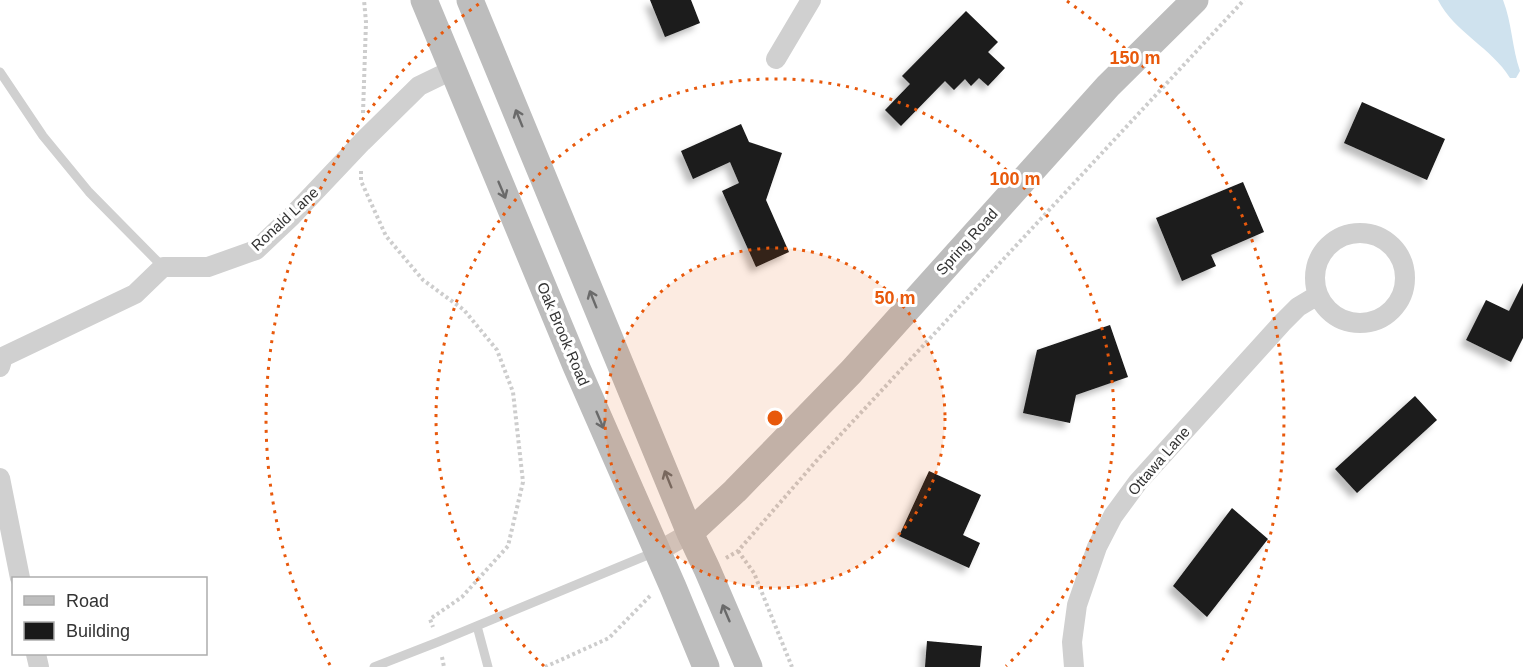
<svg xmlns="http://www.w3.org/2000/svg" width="1523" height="667" font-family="Helvetica,sans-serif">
<defs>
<filter id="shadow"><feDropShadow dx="-5.5" dy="5.5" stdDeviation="3" flood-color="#0004"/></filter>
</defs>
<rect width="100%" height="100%" fill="#fff"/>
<path fill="#cfe2ee" d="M1438,0H1503C1512,23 1512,48 1520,71L1516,78H1510C1492,48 1454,32 1438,0Z"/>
<path fill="#1a1a1a" filter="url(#shadow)" d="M650,0H691L700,23L665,37Z
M966,11L998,42L988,52L1005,68L988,86L979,78L971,86L965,79L954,90L945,81L901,126L885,110L910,84L902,76Z
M1362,102L1445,139L1427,180L1344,143Z
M741,124L749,142L782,153L766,200L789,252L756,267L722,191L739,183L730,162L693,179L681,151Z
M1243,182L1264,232L1211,255L1216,266L1182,281L1156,218Z
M1523,283V338L1511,362L1466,340L1486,300L1509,311Z
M1110,325L1128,377L1076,395L1070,423L1023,413L1037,350Z
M1415,396L1437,420L1357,493L1335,469Z
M929,471L981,495L963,535L980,543L969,568L899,536Z
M1232,508L1268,539L1207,617L1173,586Z
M927,641L982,646L980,667H925Z"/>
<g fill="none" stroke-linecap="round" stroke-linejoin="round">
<path stroke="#cdcdcd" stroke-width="4" stroke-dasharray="3 3" stroke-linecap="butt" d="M363,113L366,22L364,0
M361,171V181L386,236L423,280L464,310L497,350L513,392L523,482L508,546L462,597L430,619L433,627
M738,551L754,573L792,667
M726,558L738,551L818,459L1244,0
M442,657L444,667
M545,667L609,638L650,596"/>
<path stroke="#d0d0d0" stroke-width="9" d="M0,72L43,136L89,192L163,267
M477,626L488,667
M374,667L438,642L655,552"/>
<path stroke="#d0d0d0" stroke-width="20" d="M776,59L811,0
M1315 278a45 45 0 1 1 90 0a45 45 0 1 1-90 0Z
M0,367L3,357L135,294L163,267H208L256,250L292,216L362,142L419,86L452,70
M0,478L20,578
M657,552L690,533
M36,654L39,667
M1074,667L1072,642L1077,605L1097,547L1113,516L1138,482L1282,323L1298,307L1318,295"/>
<path stroke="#bdbdbd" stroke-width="27" d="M424,0L576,366L673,587L706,667
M470,0L690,533L707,569L749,667
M690,533L735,491L851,372L1108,86L1195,0"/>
</g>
<defs><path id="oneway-shaft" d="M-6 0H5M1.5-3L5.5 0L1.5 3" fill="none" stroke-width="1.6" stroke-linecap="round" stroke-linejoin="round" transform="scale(1.5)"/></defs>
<g stroke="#6a6a6a">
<use href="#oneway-shaft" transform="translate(519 118) rotate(-112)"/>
<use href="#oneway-shaft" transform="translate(502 190) rotate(67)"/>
<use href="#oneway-shaft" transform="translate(593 299) rotate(-112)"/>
<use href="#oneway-shaft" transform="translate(600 420) rotate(67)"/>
<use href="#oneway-shaft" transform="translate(668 479) rotate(-112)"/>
<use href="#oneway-shaft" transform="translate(726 613) rotate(-113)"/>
</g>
<circle cx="775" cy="418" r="170" fill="#e8590c" fill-opacity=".12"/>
<g fill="none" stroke="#e8590c" stroke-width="3" stroke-dasharray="3 6">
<circle cx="775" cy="418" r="170"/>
<path d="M544 666A339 339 0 1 1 1006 666"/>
<path d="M330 665A509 509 0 0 1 483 1M1067 1A509 509 0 0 1 1220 665"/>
</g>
<g text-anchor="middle" stroke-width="6" stroke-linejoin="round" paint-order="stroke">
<g font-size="15" fill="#333" stroke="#fff">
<text transform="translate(285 219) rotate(-43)" y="5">Ronald Lane</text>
<text transform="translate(967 242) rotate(-48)" y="5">Spring Road</text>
<text transform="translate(563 334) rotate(67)" y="5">Oak Brook Road</text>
<text transform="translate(1159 461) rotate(-49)" y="5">Ottawa Lane</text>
</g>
</g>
<circle cx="775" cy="418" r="9" fill="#e8590c" stroke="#fff" stroke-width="3"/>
<g font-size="18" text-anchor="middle" font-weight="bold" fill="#e8590c" stroke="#fff" stroke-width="6" stroke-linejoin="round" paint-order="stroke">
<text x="1135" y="64">150 m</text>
<text x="1015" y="185">100 m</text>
<text x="895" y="304">50 m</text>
</g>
<rect x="12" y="577" width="195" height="78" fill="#ffffff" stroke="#adadad" stroke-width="1.5"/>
<rect x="24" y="596" width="30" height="9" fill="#bdbdbd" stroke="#adadad" stroke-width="1.5"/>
<text x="66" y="607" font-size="18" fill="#333333">Road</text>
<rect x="24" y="622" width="30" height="18" fill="#1a1a1a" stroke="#adadad" stroke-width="1.5"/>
<text x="66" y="637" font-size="18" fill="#333333">Building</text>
</svg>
